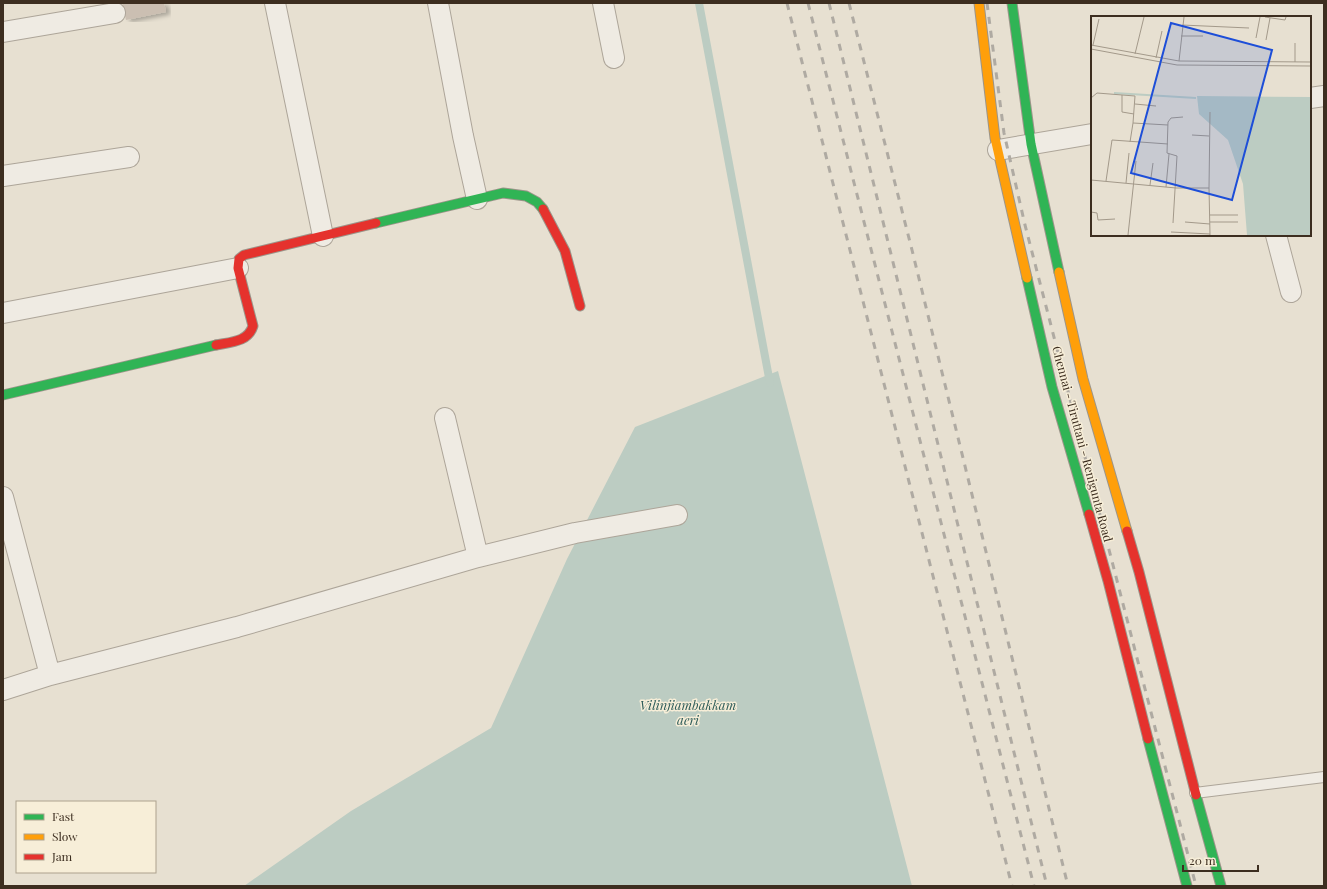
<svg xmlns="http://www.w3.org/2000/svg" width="1327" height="889" font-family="'Playfair Display',serif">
<defs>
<filter id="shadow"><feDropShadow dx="4.5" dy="2.5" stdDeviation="2" flood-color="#0004"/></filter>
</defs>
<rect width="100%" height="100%" fill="#e7e0d1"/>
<path fill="#bcccc2" d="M778,371L912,886H244L351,811L491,728L567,559L635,427Z"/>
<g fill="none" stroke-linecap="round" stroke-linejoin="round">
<path stroke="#bcccc2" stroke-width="8" d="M699,3L770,383"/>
</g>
<path fill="#cbbfb2" filter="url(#shadow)" d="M122,3H164L166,12L126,20Z"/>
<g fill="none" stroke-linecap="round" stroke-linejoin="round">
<g stroke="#ada599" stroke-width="12">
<path id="lane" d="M1195,793L1324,777"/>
</g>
<g stroke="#ada599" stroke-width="22">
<path id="street" d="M275,3L323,236
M438,3L463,136L477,199
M603,3L614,58
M3,32L115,13
M1310,98L1324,96
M998,150L1092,134
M3,176L129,157
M1276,235L1291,292
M3,313L238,268
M445,418L478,557
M3,497L50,675L3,690
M50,675L237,627L478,557L575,533L677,515"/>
</g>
<g stroke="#9c958a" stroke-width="11">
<path id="fast" d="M1012,3L1031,144L1059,272
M376,223L503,193L526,196L537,202L543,209
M1027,278L1052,387L1089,514
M3,395L216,345
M1148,739L1187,886
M1196,795L1221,886"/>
</g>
<g stroke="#9c958a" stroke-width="11">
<path id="slow" d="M979,3L995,138L1027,278
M1059,272L1083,379L1127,531"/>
</g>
<g stroke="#9c958a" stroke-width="11">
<path id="jam" d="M543,209L565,251L580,306
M216,345C231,342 248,342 253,326L238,268L239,259L244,255L376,223
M1089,514L1108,581L1148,739
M1127,531L1139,572L1196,795"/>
</g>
<use href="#lane" stroke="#efebe3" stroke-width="10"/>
<use href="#street" stroke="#efebe3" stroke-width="20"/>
<use href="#fast" stroke="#30b455" stroke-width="9"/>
<use href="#slow" stroke="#ff9f0a" stroke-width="9"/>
<use href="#jam" stroke="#e5322d" stroke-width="9"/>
<path stroke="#afaaa2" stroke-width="3" stroke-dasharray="7 7" stroke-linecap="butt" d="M787,3L1012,886
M808,3L1034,886
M829,3L1047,886
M849,3L912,250L1068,886
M987,3L1004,133L1025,225L1196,886"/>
</g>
<g text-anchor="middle" stroke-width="3" stroke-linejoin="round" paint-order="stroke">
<g font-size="12" fill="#3d2e20" stroke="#f7eed8">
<text transform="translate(1082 444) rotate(75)" y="4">Chennai - Tiruttani - Renigunta Road</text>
</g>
<g font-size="13" font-style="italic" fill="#2f5d5a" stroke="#f7eed8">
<text x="688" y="710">Vilinjiambakkam<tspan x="688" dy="15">aeri</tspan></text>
</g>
</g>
<g transform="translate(1091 16)">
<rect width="220" height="220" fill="#e7e0d1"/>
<path d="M106,80L220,81V219H156L152,168L137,124L108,98Z" fill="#bcccc2"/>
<path fill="none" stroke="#bcccc2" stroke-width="2" d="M23,77L105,82"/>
<path fill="none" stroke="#a3998a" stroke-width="1" d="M174,1L194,4L195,1M91,9L158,12M90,20H112M165,22L169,1M175,24L179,2M0,29L88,45L220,46M2,29L8,3M0,33L86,49L220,50M44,38L53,1M65,42L71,15M88,45L93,1M204,46V27M31,79V96L43,98M0,82L6,77L44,80L42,107M44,88L65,90M101,119L118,120M39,126L42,107L77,109M0,164L85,172H118L119,219M15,165L21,124L77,128M35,167L38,137M59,169L62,147M75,171L78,138M118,172L119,96M0,196L6,197L7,204L24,203M119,199H147M94,206L119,208M119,206H147M82,207L86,140L76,137L77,106L80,102L92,101M80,216L119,218M37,219L45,145"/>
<path fill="#1d4ed8" fill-opacity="0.15" stroke="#1d4ed8" stroke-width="2" d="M80,7L181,34L141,184L40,157Z"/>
<rect width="220" height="220" fill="none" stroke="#3d2e20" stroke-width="2"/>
</g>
<rect width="1327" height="889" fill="none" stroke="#3d2e20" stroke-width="8"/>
<rect x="16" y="801" width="140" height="72" fill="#f7eed8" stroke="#ada18e"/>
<rect x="24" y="814" width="20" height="6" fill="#30b455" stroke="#ada18e"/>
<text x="52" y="821" font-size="12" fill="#3d2e20">Fast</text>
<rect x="24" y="834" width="20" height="6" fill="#ff9f0a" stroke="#ada18e"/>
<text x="52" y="841" font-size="12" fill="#3d2e20">Slow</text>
<rect x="24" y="854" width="20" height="6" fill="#e5322d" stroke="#ada18e"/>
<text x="52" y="861" font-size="12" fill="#3d2e20">Jam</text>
<path d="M1183 865v6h75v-6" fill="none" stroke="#3d2e20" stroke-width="2"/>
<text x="1189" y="865" font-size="12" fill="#3d2e20" stroke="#f7eed8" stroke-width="3" paint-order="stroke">20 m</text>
</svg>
